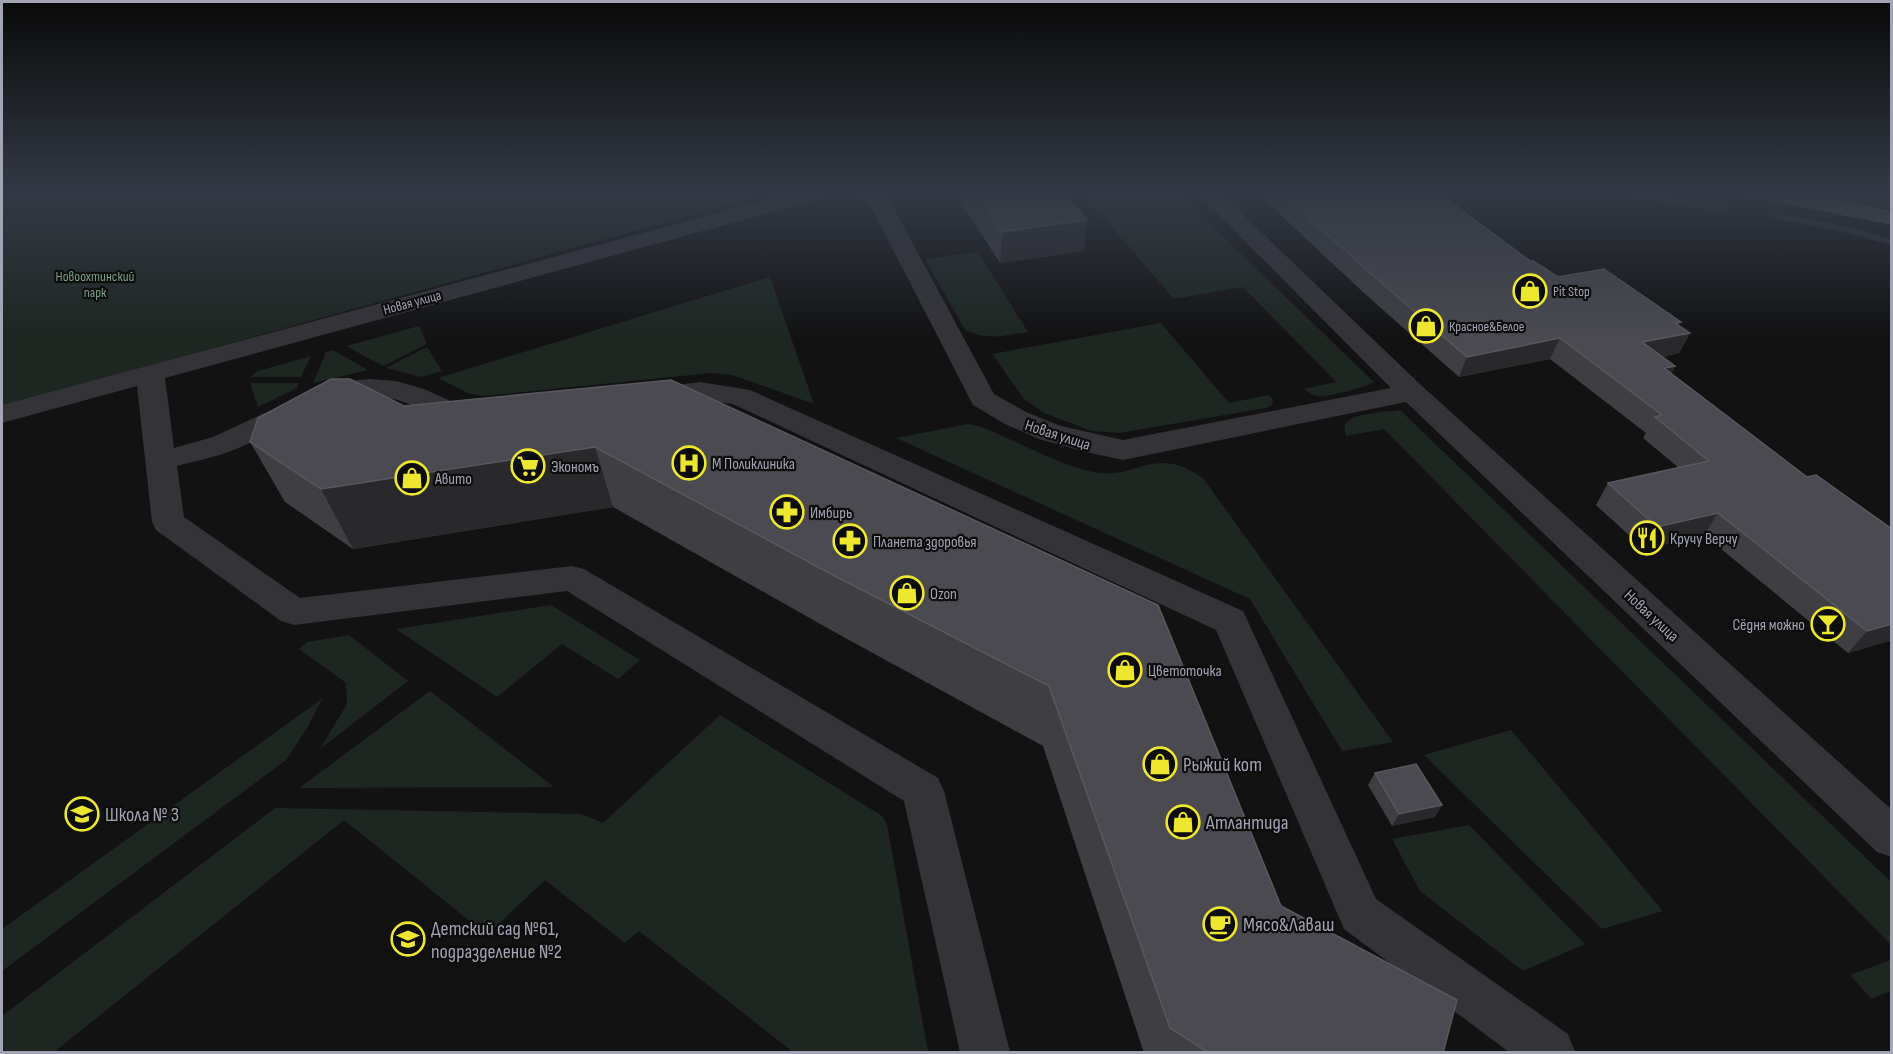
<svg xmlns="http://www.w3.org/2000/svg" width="1893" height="1054" font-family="'Sofia Sans Condensed',sans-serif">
<rect width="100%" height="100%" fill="#121213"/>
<path fill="#1e2622" d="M2,191H778L2,407Z
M1080,191H1176L1374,382C1364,388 1329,397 1317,396C1311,395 1308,392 1304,389L1336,382L1243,287L1174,299Z
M1794,191H1864L1891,203V209Z
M978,252L1028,332C1006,335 983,342 964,328L925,259Z
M770,277L814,404L732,375L711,373L483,396L470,394L438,378Z
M1161,323L1229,403L1269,395L1273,400L1272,405L1266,408L1119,433L1092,431L1044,413L1024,399L992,354Z
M419,326L427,344L383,366L346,346Z
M427,347L442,371L421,377L386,368Z
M333,350L368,370L313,383L326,352Z
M311,356L301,377H250L258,371Z
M250,383H299L297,388L258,407Z
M1400,410L1891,882V945L1384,429L1346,436C1345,432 1343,426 1347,422C1353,413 1389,412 1400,410Z
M968,424L982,427C1016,441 1059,465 1093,472C1137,481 1153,443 1203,478L1393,742L1342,751L1250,599L896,438Z
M551,605L640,660L618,679L562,644L497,697L396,629Z
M349,635L408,681L320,749L347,704L346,683L299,649L307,642Z
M430,691L554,787L299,788Z
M323,698L307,728L286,760L2,971V929Z
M720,715L882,816L887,824L928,1052H793L639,931L625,943L545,880L487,935L344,820L54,1052H2V1016L275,808L581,814L603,823Z
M1511,730L1663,911L1602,929L1424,755Z
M1469,825L1585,944L1523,971L1420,891L1392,839Z
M1891,960V991L1871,999L1850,975Z"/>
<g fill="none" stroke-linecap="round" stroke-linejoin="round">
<path fill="#292c37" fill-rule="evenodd" d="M1605,191H1627L1724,206L1729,209L1724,212L1610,194Z
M1776,213L1840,225L1892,239V245L1839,231L1772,218V214Z"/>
<path fill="#343338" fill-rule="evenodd" d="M799,191H834L831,196L165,378L174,448L213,437L306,394L351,381L369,379L396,381L424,389L457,404L484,408L489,414L484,420C442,431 411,394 370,396C325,397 283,429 243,446C222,456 199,460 177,466L184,517L300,598L572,566L584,569L938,778L944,791L1010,1052H960L904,801L567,591L294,625L281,621L156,530L152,522L137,386L2,423V405Z
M853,191H878L887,196L994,394L1026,412L1061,426L1123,440L1391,388L1195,191H1218L1422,386L1892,810V857L1877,852L1406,402L1123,460L1086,452L1039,439L1005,424L973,405L870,205Z
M700,382L750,390L1243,611L1376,899L1568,1034L1575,1052H1509L1344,929L1216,630L733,404L700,400L650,405L640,402L636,396L640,390Z"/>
<path fill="#504f57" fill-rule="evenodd" d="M1744,191C1794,189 1843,200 1892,211V225L1755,198L1747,196Z
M1880,191H1892V198L1883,196Z"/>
</g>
<path fill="#3f3f43" d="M954,191H1063L1087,220L1084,251L1000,263Z
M1255,191H1436L1530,261L1558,277L1678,325L1690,333L1679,353L1662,357L1675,366L1671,374L1807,477L1892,529V640L1848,653L1704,535L1644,549L1596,505L1608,483L1679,468L1643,438L1646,433L1550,359L1459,377L1364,293Z
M671,380L1158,605L1281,906L1443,1053H1144L1043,746L838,634L613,507L353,549L285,502L250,442L404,406Z
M1375,773L1442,805L1435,817L1392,826L1368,785Z"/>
<path fill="#29282b" d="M1087,220L1084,251L1000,263L1002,232Z
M1681,322L1672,337L1690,333L1679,353L1631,363L1642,342L1675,323Z
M1560,338L1550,359L1459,377L1467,357Z
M1675,366L1664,387V368Z
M595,447L613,507L353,549L321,489Z
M1718,513L1704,535L1644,549L1657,527Z
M1892,624V640L1848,653L1867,631Z
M1442,805L1435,817L1392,826L1399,814Z"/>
<path fill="#4a4a50" stroke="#58585f" stroke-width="1.5" d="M974,191H1063L1087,220L1002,232Z
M1279,191H1436L1530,261H1533L1558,277L1604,269L1681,322L1675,323L1690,333L1642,342L1675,366L1664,368L1807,477L1816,475L1892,529V624L1867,631L1718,513L1657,527L1608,483L1709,461L1655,417L1662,415L1560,338L1467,357L1370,273Z
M331,379H350L404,406L671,380L1158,605L1281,906L1457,1000L1443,1053H1209L1170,1028L1049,686L831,574L595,447L321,489L250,442L258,418Z
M1416,764L1442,805L1399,814L1375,773Z"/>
<linearGradient id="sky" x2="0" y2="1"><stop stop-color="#0a0a0a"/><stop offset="0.57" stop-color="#333944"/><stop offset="1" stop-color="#333944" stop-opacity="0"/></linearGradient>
<rect width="1893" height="338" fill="url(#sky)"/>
<defs>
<g id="shop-ring" transform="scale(1.725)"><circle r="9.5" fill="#0d0d0e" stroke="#eee72f" stroke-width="1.5"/><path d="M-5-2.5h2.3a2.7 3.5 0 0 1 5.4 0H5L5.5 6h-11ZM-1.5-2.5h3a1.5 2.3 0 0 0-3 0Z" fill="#eee72f"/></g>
<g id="hospital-ring" transform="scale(1.725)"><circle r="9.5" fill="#0d0d0e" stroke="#eee72f" stroke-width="1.5"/><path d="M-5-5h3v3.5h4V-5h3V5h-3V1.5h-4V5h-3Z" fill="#eee72f"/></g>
<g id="supermarket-ring" transform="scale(1.725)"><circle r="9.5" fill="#0d0d0e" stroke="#eee72f" stroke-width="1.5"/><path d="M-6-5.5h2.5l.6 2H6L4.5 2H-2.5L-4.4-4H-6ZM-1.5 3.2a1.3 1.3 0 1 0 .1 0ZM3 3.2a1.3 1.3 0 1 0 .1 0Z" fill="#eee72f"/></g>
<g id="pharmacy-ring" transform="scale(1.725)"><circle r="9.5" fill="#0d0d0e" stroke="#eee72f" stroke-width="1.5"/><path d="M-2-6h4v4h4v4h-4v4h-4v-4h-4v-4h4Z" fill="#eee72f"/></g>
<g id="restaurant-ring" transform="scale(1.725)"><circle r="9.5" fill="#0d0d0e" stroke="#eee72f" stroke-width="1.5"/><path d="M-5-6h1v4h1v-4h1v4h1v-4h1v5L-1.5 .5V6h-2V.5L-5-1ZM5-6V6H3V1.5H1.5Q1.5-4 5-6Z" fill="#eee72f"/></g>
<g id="bar-ring" transform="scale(1.725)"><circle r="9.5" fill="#0d0d0e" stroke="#eee72f" stroke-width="1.5"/><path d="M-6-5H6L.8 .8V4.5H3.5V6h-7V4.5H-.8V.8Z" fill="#eee72f"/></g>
<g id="school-ring" transform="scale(1.725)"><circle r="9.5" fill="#0d0d0e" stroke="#eee72f" stroke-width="1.5"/><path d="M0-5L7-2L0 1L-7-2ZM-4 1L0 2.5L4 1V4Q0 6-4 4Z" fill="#eee72f"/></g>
<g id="cafe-ring" transform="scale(1.725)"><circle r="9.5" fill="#0d0d0e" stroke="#eee72f" stroke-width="1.5"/><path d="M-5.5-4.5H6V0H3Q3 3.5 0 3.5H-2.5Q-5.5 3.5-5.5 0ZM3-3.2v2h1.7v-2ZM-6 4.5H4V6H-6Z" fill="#eee72f"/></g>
</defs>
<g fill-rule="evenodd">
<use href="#shop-ring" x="1530" y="291"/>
<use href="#shop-ring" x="1426" y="326"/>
<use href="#hospital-ring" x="689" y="463"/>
<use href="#supermarket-ring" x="528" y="466"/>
<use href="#shop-ring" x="412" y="478"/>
<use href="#pharmacy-ring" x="787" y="512"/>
<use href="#restaurant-ring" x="1647" y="538"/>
<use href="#pharmacy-ring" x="850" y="541"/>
<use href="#shop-ring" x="907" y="593"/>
<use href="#bar-ring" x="1828" y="624"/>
<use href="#shop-ring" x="1125" y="670"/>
<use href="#shop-ring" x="1160" y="764"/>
<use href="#school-ring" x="82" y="814"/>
<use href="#shop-ring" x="1183" y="822"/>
<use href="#cafe-ring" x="1220" y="924"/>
<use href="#school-ring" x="408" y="939"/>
</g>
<g text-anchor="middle" stroke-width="4.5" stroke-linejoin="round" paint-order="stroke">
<g font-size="14" fill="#7b9f88" stroke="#0d0d0e">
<text x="95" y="281">Новоохтинский<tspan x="95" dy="16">парк</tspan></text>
</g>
<g font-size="14" fill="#a3a4b4" stroke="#0d0d0e" text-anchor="start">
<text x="1553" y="296">Pit Stop</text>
<text x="1449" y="331">Красное&amp;Белое</text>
</g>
<g font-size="14" fill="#a3a4b4" stroke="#0d0d0e">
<text transform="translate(412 302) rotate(-15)" y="5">Новая улица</text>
</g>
<g font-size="16" fill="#a3a4b4" stroke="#0d0d0e">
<text transform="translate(1058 434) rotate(18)" y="6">Новая улица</text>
<text transform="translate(1652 615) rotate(43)" y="6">Новая улица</text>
</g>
<g font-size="16" fill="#a3a4b4" stroke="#0d0d0e" text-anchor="start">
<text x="712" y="469">М Поликлиника</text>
<text x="551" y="472">Экономъ</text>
<text x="435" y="484">Авито</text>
<text x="810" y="518">Имбирь</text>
<text x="1670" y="544">Кручу Верчу</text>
<text x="873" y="547">Планета здоровья</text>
<text x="930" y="599">Ozon</text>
<text x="1805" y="630" text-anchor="end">Сёдня можно</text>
<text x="1148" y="676">Цветоточка</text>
</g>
<g font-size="20" fill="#a3a4b4" stroke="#0d0d0e" text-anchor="start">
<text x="1183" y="771">Рыжий кот</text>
<text x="105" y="821">Школа № 3</text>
<text x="1206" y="829">Атлантида</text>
<text x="1243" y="931">Мясо&amp;Лаваш</text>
<text x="431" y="935">Детский сад №61,<tspan x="431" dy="23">подразделение №2</tspan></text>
</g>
</g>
<rect width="1893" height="1054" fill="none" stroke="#a3a4b4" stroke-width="6"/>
</svg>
